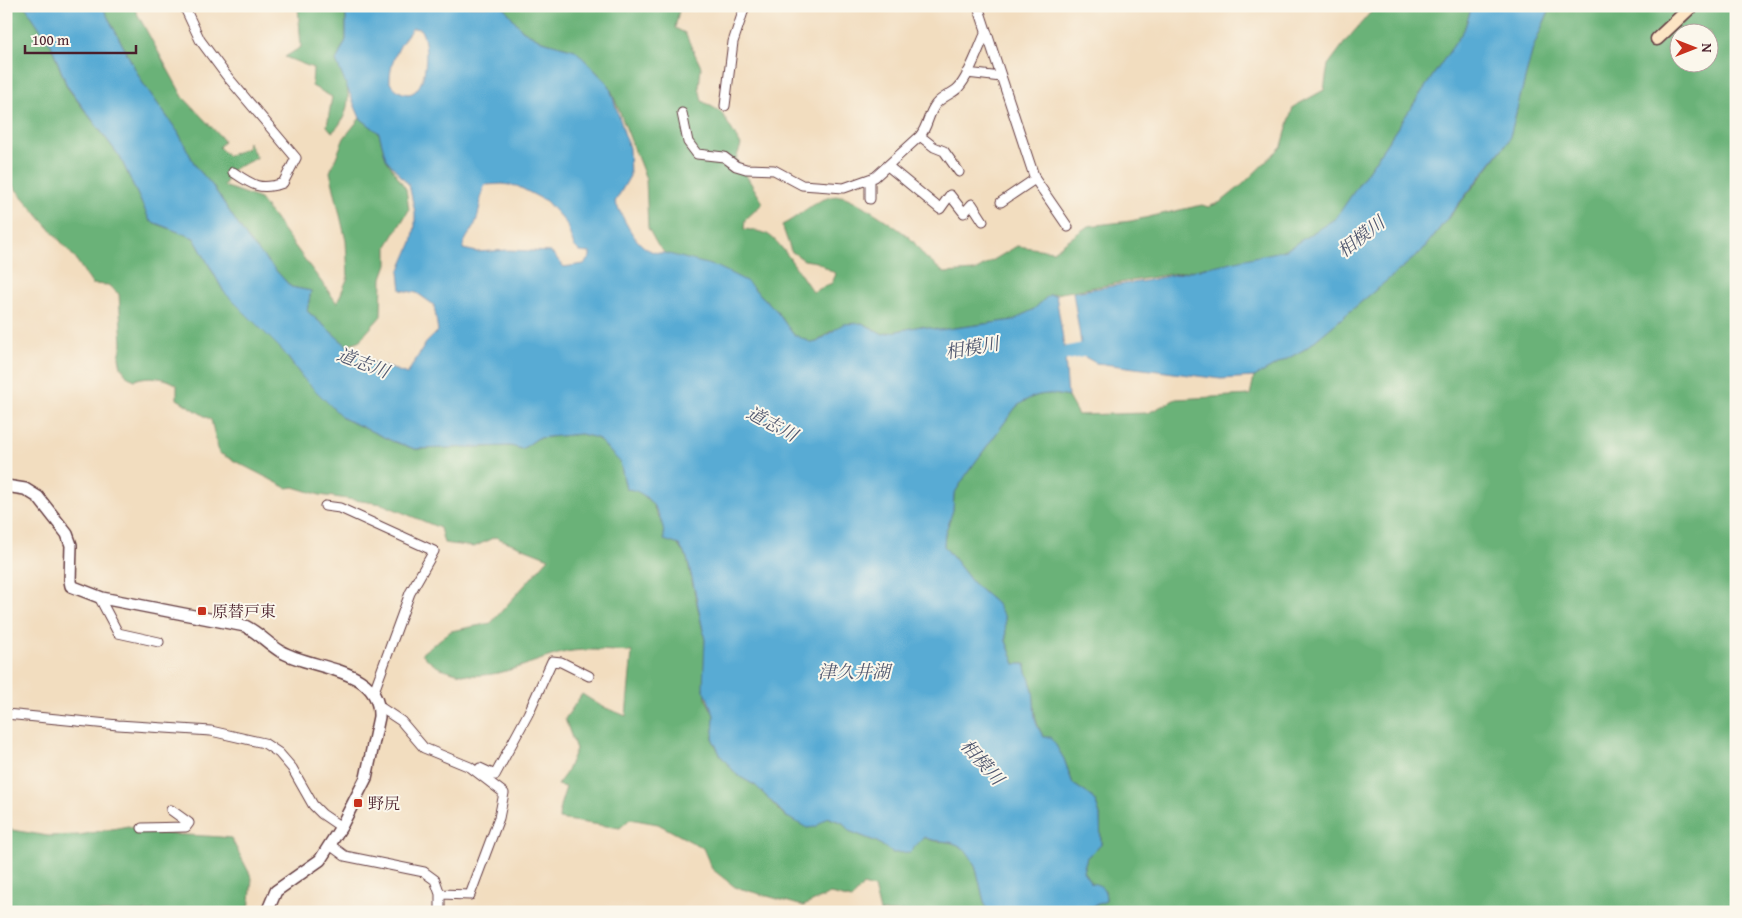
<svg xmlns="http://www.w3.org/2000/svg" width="1742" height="918" font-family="'Gentium Book Plus','Noto Serif JP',serif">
<rect width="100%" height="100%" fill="#fbf7ec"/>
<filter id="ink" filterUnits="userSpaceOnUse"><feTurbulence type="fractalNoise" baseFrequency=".02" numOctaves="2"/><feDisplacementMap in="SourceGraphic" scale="10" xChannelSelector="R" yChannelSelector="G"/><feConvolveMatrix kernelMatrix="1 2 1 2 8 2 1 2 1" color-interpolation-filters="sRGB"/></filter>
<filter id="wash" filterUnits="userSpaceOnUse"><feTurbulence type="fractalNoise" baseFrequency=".0096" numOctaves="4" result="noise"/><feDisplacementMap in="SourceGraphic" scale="20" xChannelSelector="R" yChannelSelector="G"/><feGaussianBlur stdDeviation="1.12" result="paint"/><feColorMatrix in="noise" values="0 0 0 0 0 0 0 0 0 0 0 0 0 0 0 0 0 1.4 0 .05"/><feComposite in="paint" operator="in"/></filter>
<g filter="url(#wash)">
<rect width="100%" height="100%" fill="#f2ddbf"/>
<path fill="#6ab278" stroke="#5a6852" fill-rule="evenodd" d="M6,6H25L51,45L67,87L120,157L150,221L194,238L224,292L282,350L303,378L343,418L392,441L415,449L511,446L522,449L538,438L581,434L597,438L620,462L626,489H636L652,503L657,514L687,558L705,640L706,699L714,715L713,740L721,756L737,775L756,786L786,817L816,827L826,817L843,823L849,831L877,842L893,853L924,837C936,844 946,839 958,845C981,857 978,892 988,912H880L874,888L863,885L852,899L830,894L803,906L735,887L712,869L703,848L658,824L630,819L620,828L559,819L560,806L566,787L557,785L566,773L576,749L565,719L582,694L601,706L626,716L632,652C610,651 587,648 566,652C527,661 492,685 450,671C437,667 431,665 422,653L451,631L491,623L549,558L495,537L474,547L444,543L440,528L382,504L320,495L294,487L287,488L219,453L211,420L177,399V385C167,377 146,375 135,380L128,377L121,367L119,357L122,344L119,294L108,285L92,284L75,258L6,178V154L11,148L6,132Z
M102,6H133L183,97L219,135L224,141L219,147L228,156L247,148L248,142L257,158L233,169L224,186L260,199L337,303L348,277L346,241L330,172L344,138L360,118L379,133L386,159L406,189L409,210L387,246V264L382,278L381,316L359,341L346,345L307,311L311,291L291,287L249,241L212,185L196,167L178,132L142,82Z
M298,6H346V40L336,61C340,69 345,78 347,87C351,102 344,124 332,132L327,126L332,97L312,86L313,68L285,57L301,47Z
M503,6H680L675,28L685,33L701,67L699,87L702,101L721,112L741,145L736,159L763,203L745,220L744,229C751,230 760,231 767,234C782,242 801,277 813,292L832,283L836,274L817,262L804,260L791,251L782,225C801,216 817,196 840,196C852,196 899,229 909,237C915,242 919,250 924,256C930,262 938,267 944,273L975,271L1017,246L1053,251L1088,226L1131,221L1202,205L1208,207L1221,202L1242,185L1282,146L1293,107L1324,90L1328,65L1345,42L1376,6H1472L1464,30L1336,218L1286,250L1230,264L1049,295L1034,309L1014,320L939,330L921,326L883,334L862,323L831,331L817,342L812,343L801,339L793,334L775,309L746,281L665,253L658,246L648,228L646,179L609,85L575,50L542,41L522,30Z
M1551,6H1730L1736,8V912H1094L1093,906L1106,901L1105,890L1091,883L1083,871L1087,857L1101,845L1100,815L1096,803L1091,796L1073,784L1064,759L1051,738L1044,737C1033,721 1035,709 1033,691C1031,682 1027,674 1025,664H1015L1006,641L1005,617L996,603L973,583L944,546L945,534L953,510L954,494L968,472L1016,407C1033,394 1046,391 1068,397L1078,415L1148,413L1176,399L1250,395L1254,377L1305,349L1421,252L1481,177L1509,140L1533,48ZM1680,32H1710V62H1680Z
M128,826C161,837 197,834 231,838L252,878L249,912H6V829L48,836L80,835Z"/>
<path fill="#59abd4" stroke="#526580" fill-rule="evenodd" d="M25,6H102L142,82L178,132L196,167L212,185L249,241L291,287L311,291L307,311L346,345L373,362L407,374L426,343L438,331L434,305L417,293L401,290L399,272L412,242L415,226V212L409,185L386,159L379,133L360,118L336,61L346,40V6H503L522,30L542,41L575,50L609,85L629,148L630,176L615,202C626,222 638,256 665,253L718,267L746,281L775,309L793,334L812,343L817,342L843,324L862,323L883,334L921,326L939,330L1014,320L1034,309L1049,295H1056L1064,345L1068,397C1046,391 1033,394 1016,407L968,472L954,494L953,510L945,534L944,546L973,583L996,603L1005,617L1006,641L1015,664H1025C1027,673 1031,682 1033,691C1036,711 1031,719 1044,737H1051L1064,759L1073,784L1091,796L1096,803L1100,815L1101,845L1087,857L1083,871L1091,883C1103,885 1106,889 1106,901L1093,906L1094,912H988C978,892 981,857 958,845C946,839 936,843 924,837L910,852L893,853L877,842L849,831L843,823L827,817L816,827L807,828L787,817L756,786L737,775L721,756L713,740L714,715L703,687L705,640L694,587L687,558L679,545L664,540C665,519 650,490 626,489L620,462L597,438L581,434L538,438L522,449L510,446L415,449L392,441L343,418L303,378L282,350L224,292L194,238L150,221L120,157L67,86L51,45ZM413,28L420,29C433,46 425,122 390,83C389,64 400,42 413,28ZM502,184L517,186L546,201L566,223L574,246L580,252L590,253V257L584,264L564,267L554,255L550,252L509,250L477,252L463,249C463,240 471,233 475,224C481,212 479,197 485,185Z
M1472,6H1551L1533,48L1509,140L1421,252L1305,349L1254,377L1221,379L1096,363L1083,356L1073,292L1145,281L1286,250L1336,218L1464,30Z"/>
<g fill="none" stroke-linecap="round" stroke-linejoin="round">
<path stroke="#59abd4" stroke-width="14" d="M1048,357L1098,347"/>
</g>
</g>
<g filter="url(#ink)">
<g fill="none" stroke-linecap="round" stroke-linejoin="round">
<g stroke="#633c41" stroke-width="11">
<path id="minor" d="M184,6L200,40L226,75L296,158L283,183C260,191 252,185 233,172
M978,6L1035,179L1068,227
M967,73L1001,77
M725,106L733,42L745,6
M682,113L688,142L697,154L724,157L736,166L746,169L774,170L802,185L844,188L875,177L920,136C928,126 928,114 936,104C943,96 952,94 958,88C969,77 979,47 986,32
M920,136L934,147L944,151L959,172
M889,167L940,209L950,195L964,213L972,204L983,221
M870,179V199
M1001,202L1035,179
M325,506L340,508L434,551L410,593L373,694
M99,597L118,633L159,642
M380,707L401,721L424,748L470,767L504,793L499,818L470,895L440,894
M6,714L118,725L211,731L264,743L279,753L292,768L313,805L322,814L341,827
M480,768L495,775L528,714L552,661L561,662L589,676
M142,828L186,827L189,823L171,810
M330,845L345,856L424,872L435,880L440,894V912"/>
</g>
<g stroke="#633c41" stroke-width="14">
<path id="tertiary" d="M6,486L25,489L38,497L67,534L71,545L70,581L71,586L102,598L245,626C259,633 267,643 280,651C311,670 381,666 379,717L366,778L341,827L320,860L276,891L267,912"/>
</g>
<g stroke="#633c41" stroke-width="15">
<path id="secondary" d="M1657,39L1692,6"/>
</g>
<use href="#minor" stroke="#fff" stroke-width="9"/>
<use href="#tertiary" stroke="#fff" stroke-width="11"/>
<use href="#secondary" stroke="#fce5c4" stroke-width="12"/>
</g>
</g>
<g fill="#c8321e" stroke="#fbf7ec" stroke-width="2">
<rect x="197" y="606" width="10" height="10" rx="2.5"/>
<rect x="353" y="798" width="10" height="10" rx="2.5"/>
</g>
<g text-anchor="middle" stroke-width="4" stroke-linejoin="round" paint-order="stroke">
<g font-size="16" fill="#4a1f2b" stroke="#fbf7ec" text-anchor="start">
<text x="212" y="617">原替戸東</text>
<text x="368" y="809">野尻</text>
</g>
<g font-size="18" font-style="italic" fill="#50576f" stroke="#fbf7ec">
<text transform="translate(1361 237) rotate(-38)" y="6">相模川</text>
<text transform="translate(972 348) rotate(-10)" y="6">相模川</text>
<text transform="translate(363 363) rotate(21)" y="6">道志川</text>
<text transform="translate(772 424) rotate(28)" y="6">道志川</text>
<text x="854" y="678">津久井湖</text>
<text transform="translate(982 762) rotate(48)" y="6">相模川</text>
</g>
</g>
<rect width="1742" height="918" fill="none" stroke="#fbf7ec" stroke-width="25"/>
<g transform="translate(1694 48) rotate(90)"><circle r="24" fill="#fbf7ec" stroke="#b4a19f"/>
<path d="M0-4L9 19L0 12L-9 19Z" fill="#c8321e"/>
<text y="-8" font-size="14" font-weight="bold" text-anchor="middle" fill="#4a1f2b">N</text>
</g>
<path d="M25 45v8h111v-8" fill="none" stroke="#4a1f2b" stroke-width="2.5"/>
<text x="32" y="45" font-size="15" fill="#4a1f2b" stroke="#fbf7ec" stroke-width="4" paint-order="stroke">100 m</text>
</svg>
